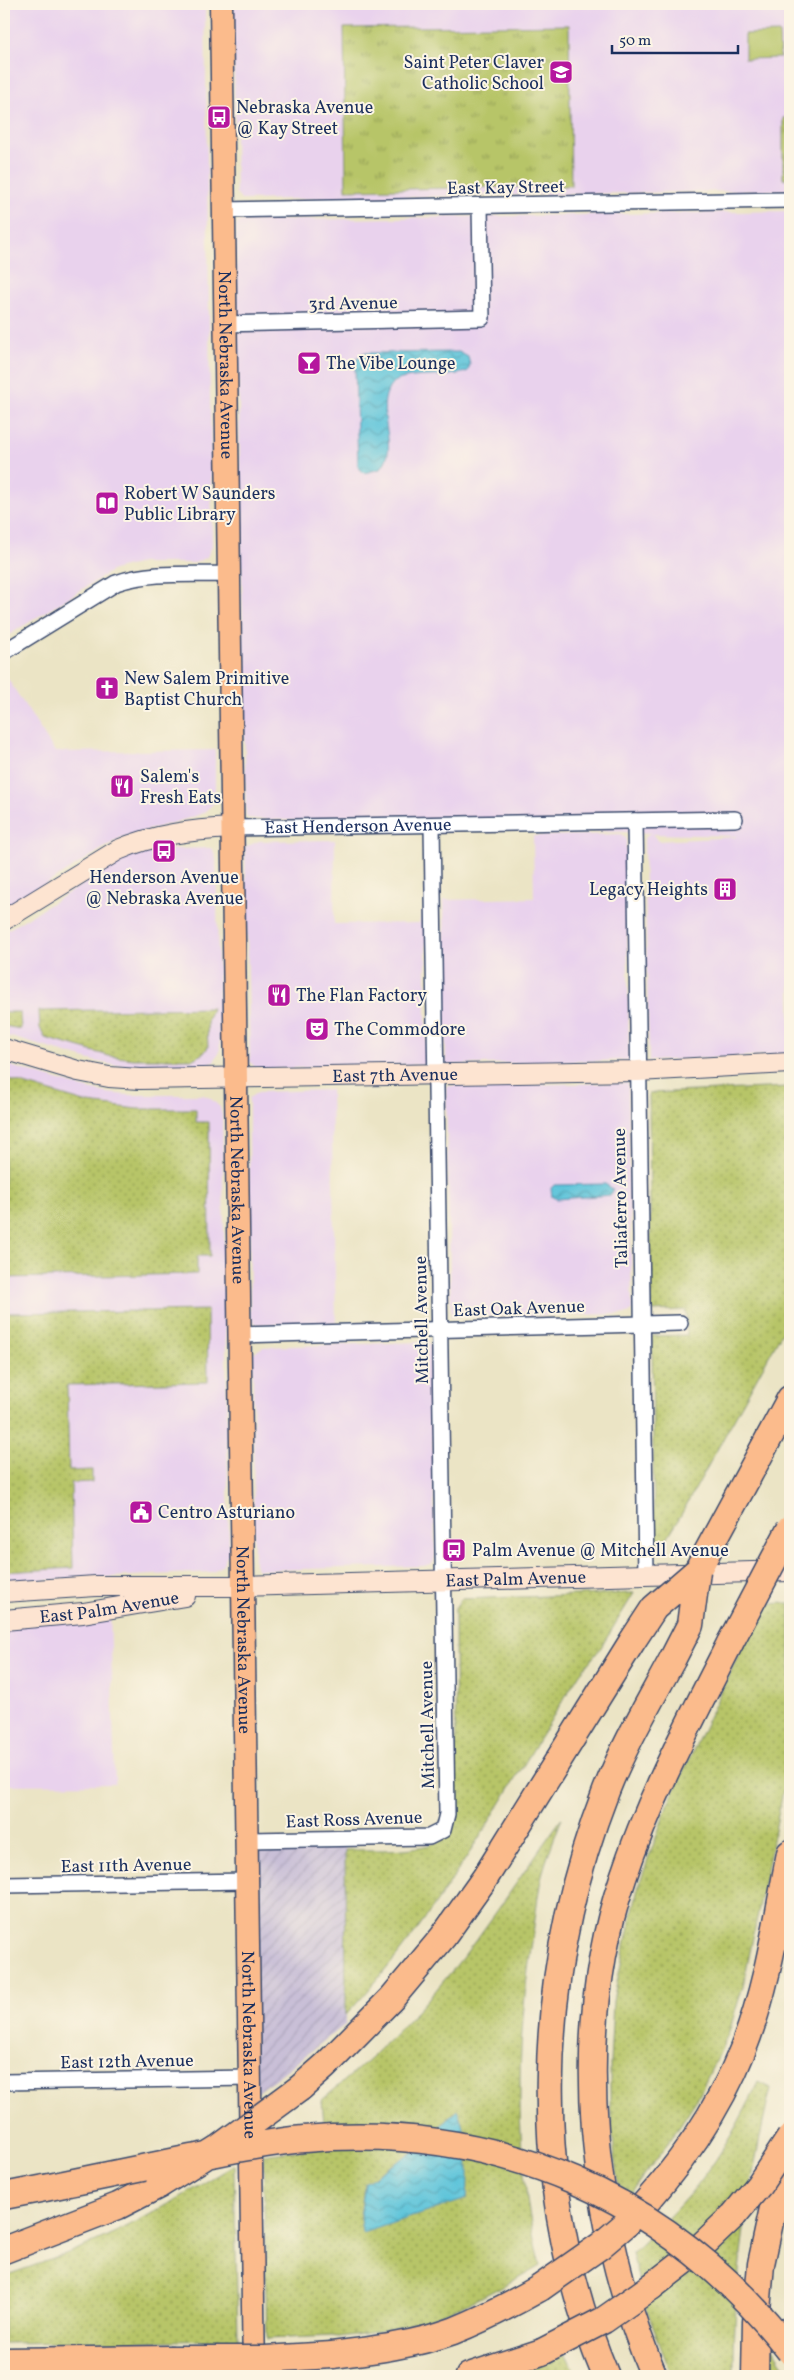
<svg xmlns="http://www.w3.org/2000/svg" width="794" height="2380" font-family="Vollkorn,serif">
<defs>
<pattern id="industrial-furrows" width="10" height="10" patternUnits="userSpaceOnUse" patternTransform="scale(1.25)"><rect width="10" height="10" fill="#c9bfd7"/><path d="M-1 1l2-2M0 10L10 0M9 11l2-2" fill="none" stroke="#aca4bb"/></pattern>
<pattern id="grass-dots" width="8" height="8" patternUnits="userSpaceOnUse" patternTransform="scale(1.25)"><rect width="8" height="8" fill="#b7c567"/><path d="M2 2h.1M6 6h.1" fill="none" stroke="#94a058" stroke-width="1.8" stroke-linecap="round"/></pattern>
<pattern id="park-tufts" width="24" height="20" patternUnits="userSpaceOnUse" patternTransform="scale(1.25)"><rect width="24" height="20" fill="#b7c567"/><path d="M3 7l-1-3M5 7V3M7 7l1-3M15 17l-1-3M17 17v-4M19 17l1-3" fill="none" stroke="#94a058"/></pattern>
<pattern id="water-waves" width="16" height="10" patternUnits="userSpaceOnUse" patternTransform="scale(1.25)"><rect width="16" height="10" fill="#5dc4da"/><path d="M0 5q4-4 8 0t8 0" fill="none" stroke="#4ca0b4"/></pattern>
</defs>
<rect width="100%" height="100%" fill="#fcf5e5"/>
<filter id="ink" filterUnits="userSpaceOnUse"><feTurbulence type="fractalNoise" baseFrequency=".02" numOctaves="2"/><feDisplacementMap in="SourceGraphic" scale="10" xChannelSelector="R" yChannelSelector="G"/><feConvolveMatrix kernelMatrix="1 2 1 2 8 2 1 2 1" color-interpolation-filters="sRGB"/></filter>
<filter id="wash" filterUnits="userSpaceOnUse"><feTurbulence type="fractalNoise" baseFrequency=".0096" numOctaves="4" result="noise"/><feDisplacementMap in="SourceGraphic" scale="20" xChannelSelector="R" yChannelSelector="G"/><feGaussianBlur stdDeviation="1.12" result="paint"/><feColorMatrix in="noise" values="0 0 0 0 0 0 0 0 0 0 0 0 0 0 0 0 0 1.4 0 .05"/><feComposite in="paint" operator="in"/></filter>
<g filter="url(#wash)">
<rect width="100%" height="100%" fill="#ebe4c5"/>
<path fill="#e9d2ed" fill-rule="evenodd" d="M4,4H205L212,546L207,557L195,563H141L113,570L4,638Z
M233,4H790V190L241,200L236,193Z
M790,211V1054L649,1061L644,840L648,834L652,833L257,819L248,818L246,815L236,227L238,223L241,221ZM652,834L736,836V837L659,841Z
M4,673L55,752L215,750V792L213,804L203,813L193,817L120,838L4,910Z
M621,834L626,838L629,1060L446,1065L444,900L534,898L533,836Z
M335,840L334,924L419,923L426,901V1064L262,1069L255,1067L250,1062L245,847L259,841Z
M210,848L213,850L216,859L220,1049L214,1062L200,1068L114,1065L94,1061L4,1035V932L131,855L149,850Z
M4,1064L80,1087L106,1093L128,1095H203L210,1098L220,1107L222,1115L229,1552L222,1565L213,1572L4,1582Z
M628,1083L632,1311L628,1314L451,1317L446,1088L448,1086Z
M331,1090L336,1323L256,1324L250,1316L249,1098L258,1092Z
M424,1342L429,1343L431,1347L435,1556L433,1563L424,1566L258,1570L254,1564L253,1353L263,1347Z
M110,1612L115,1784L4,1785V1622Z"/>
<path fill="url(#industrial-furrows)" d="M345,1842L346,2024L254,2095L251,1844Z"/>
<path fill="url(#grass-dots)" stroke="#697a62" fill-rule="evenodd" d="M212,1008L207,1022L208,1047L204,1053L193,1059H134L109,1056L45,1038L40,1028L39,1011Z
M4,1012H20L21,1029L4,1026Z
M4,1078L88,1103L137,1109H196V1122H209L210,1256H197V1274L4,1278Z
M790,1087V1318L677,1522L662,1546L654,1547L652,1336L687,1335L686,1310L651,1311L649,1093Z
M207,1310L208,1382L67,1385L69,1471L92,1470V1482L71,1483L73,1568L4,1572V1313Z
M634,1593L600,1649L580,1673C506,1790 442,1914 346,2015L345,1850C373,1849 428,1854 449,1835C452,1831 454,1826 456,1821L455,1608L461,1599Z
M790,1603V1757L743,1986L728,2035L697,2099L667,2145L630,2194L617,2183L610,2104V2064L613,2001L628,1932L638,1888L667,1806L753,1624L764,1604Z
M562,1818C556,1834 549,1851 544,1868C538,1889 536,1913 533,1935C516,2041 513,2160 540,2265C472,2305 418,2329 338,2337L332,2336L267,2339L263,2155L326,2147L322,2100C369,2061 413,2019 451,1972C491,1923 525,1869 562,1818ZM456,2111L363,2233L362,2232L360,2217L365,2183L416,2150Z
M759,2082L771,2088C749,2181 733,2280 734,2376H672L645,2306L632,2253C655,2231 678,2209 698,2184C723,2153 741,2118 759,2082Z
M234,2165L238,2340L4,2343V2276C39,2264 74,2252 107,2236C151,2216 192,2190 234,2165Z
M771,2346L790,2376H770Z
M565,2353L576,2376H511Z"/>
<path fill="url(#park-tufts)" stroke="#697a62" d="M569,25L571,186L346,190L344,28Z
M790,117V179H783V118Z"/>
<path fill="#b7c567" stroke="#697a62" d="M779,33L780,58L745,59V34Z"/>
<path fill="url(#water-waves)" stroke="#3c7a9c" d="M459,352L468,357L470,365L468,371C448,380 402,371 391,385C372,411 402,446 380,469L364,473L358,467L355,367L357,358L362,353Z
M605,1184L613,1189L611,1195L557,1199L552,1197L551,1188L554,1185Z
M457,2110C469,2138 469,2168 467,2199L362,2233L360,2217L365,2183L416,2150Z"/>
</g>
<g filter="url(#ink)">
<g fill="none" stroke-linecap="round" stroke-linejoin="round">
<g stroke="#3a4a6d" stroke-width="18">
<g id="street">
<path d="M223,210L790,200"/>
<path d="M224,324L482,318L480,206"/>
<path d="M4,652L116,583C151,571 191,575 228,574"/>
<path d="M635,821L646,1575"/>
<path id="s1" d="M232,828L735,819"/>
<path d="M239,1335L680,1323"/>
<path d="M247,1840L429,1837L443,1830L447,1814L432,825"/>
<path d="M4,1885L248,1881"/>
<path d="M4,2082L250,2078"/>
</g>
</g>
<g stroke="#3a4a6d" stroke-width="22">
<g id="secondary">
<path d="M4,920L118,850C155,834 192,830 232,828"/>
<path id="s2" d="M4,1049L78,1071L109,1077L140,1079L637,1071L790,1063"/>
<path id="s3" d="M4,1592L96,1586H243L790,1571"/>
<path id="s4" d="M4,1620L83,1613L185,1596"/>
</g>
</g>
<g stroke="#3a4a6d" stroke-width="25">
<g id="primary">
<path id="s5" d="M221,4L254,2376"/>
</g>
</g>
<g stroke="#3a4a6d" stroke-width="29">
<path id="highway" d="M697,1571L790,1399
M300,2088L325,2066L392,1998L443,1937L485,1878L633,1640
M4,2196L45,2188
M626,2224C675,2173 717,2115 743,2049C768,1986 777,1919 790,1853
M4,2250L118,2206L159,2185
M651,2287L691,2256L734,2215
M332,2355C373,2350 414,2345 453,2331C483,2319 512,2304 540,2288
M4,2361L170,2359
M469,2376L542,2352
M606,2376C528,2192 534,1976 606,1791C624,1745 649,1703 672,1660
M654,2376C591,2226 570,2034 623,1878C650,1796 691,1720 730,1643
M755,2376L756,2322L761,2264L787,2143"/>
</g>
<use href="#street" stroke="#fff" stroke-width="15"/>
<use href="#secondary" stroke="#fde4d1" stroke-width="20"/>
<use href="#primary" stroke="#fbbb8c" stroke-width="22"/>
<use href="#highway" stroke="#fbbb8c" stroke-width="26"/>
<g stroke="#3a4a6d" stroke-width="29" stroke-linecap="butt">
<path id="highway-bridge" d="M633,1640L654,1608L697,1571
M730,1643L790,1529
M672,1660L690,1625L697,1571
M159,2185L220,2147L300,2088
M45,2188C94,2178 142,2168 191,2158C228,2151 266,2142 304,2139C499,2122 670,2197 790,2351
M734,2215L759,2185L790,2138
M540,2288L600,2246L626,2224
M542,2352L604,2320L651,2287
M170,2359H265L332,2355"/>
</g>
<use href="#highway-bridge" stroke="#fbbb8c" stroke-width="26"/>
</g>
</g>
<defs>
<g id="school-square" transform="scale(1.25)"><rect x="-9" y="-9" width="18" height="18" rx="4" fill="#b5179e" stroke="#fcf5e5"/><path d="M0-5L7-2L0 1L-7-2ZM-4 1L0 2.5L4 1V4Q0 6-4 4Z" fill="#fff"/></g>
<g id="bus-square" transform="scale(1.25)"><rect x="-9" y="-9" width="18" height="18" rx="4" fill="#b5179e" stroke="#fcf5e5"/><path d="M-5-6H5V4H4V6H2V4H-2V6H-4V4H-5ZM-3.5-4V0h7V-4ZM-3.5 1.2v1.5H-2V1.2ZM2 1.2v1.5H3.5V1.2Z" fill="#fff"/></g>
<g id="bar-square" transform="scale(1.25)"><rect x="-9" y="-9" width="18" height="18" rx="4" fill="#b5179e" stroke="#fcf5e5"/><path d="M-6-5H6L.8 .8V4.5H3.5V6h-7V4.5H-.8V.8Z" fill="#fff"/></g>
<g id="library-square" transform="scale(1.25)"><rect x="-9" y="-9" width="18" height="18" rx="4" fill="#b5179e" stroke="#fcf5e5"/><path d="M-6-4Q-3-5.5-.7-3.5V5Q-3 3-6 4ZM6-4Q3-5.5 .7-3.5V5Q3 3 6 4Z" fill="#fff"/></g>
<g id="church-square" transform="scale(1.25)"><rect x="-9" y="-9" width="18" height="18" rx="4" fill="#b5179e" stroke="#fcf5e5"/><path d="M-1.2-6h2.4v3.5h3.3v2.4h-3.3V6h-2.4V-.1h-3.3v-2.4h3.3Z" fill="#fff"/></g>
<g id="restaurant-square" transform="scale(1.25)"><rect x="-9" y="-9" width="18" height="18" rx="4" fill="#b5179e" stroke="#fcf5e5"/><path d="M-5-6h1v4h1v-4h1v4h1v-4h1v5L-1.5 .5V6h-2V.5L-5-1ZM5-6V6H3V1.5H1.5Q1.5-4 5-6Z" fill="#fff"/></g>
<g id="building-square" transform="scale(1.25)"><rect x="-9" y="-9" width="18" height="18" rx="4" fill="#b5179e" stroke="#fcf5e5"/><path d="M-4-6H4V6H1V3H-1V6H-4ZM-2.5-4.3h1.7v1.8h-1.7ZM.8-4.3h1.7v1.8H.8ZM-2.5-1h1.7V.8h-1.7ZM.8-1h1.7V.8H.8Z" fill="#fff"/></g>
<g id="theatre-square" transform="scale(1.25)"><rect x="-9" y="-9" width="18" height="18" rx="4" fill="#b5179e" stroke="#fcf5e5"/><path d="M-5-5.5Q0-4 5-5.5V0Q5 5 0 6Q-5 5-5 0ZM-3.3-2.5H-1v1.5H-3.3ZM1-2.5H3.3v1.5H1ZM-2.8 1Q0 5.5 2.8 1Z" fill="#fff"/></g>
<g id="civic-square" transform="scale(1.25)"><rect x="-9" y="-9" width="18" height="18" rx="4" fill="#b5179e" stroke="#fcf5e5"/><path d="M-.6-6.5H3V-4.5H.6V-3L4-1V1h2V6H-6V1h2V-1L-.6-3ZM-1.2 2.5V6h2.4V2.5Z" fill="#fff"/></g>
</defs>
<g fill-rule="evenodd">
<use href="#school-square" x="561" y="72"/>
<use href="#bus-square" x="219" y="117"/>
<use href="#bar-square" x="309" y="363"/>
<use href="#library-square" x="107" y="503"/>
<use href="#church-square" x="107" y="688"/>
<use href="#restaurant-square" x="122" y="786"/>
<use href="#bus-square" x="164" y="851"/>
<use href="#building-square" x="725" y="889"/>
<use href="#restaurant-square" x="279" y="995"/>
<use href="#theatre-square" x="317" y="1029"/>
<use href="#civic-square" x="141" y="1512"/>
<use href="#bus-square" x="454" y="1550"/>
</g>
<g text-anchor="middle" stroke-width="4" stroke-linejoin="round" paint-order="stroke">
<g font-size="18" fill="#1b2f5e" stroke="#fcf5e5" text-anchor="start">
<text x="544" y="68" text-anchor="end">Saint Peter Claver<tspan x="544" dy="21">Catholic School</tspan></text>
<text x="236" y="113">Nebraska Avenue<tspan x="236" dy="21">@ Kay Street</tspan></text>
<text x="326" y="369">The Vibe Lounge</text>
<text x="124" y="499">Robert W Saunders<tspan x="124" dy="21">Public Library</tspan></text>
<text x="124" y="684">New Salem Primitive<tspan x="124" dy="21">Baptist Church</tspan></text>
<text x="140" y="782">Salem's<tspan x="140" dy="21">Fresh Eats</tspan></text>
<text x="164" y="883" text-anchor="middle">Henderson Avenue<tspan x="164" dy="21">@ Nebraska Avenue</tspan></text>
<text x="708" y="895" text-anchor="end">Legacy Heights</text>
<text x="296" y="1001">The Flan Factory</text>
<text x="334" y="1035">The Commodore</text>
<text x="158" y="1518">Centro Asturiano</text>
<text x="472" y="1556">Palm Avenue @ Mitchell Avenue</text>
</g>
<g font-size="18" fill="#1b2f5e" stroke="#fcf5e5">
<text transform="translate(506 187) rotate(-1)" y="6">East Kay Street</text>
<text transform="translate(353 303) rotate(-1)" y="6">3rd Avenue</text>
<text dy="6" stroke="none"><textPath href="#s5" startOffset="361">North Nebraska Avenue</textPath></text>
<text dy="6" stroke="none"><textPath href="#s1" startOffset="126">East Henderson Avenue</textPath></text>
<text dy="6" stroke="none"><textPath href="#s2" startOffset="395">East 7th Avenue</textPath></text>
<text dy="6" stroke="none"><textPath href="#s5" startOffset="1186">North Nebraska Avenue</textPath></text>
<text transform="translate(620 1198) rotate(-91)" y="6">Taliaferro Avenue</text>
<text transform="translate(519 1308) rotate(-2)" y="6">East Oak Avenue</text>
<text transform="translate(421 1320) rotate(-91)" y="6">Mitchell Avenue</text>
<text dy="6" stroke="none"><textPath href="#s3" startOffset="512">East Palm Avenue</textPath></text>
<text dy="6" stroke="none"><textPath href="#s4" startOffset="106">East Palm Avenue</textPath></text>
<text dy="6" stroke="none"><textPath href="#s5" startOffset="1636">North Nebraska Avenue</textPath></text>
<text transform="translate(427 1725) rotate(-91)" y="6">Mitchell Avenue</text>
<text transform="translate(354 1819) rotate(-2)" y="6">East Ross Avenue</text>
<text transform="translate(126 1865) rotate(-1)" y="6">East 11th Avenue</text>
<text dy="6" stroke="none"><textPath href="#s5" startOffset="2041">North Nebraska Avenue</textPath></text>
<text transform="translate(127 2061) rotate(-1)" y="6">East 12th Avenue</text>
</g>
</g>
<rect width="794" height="2380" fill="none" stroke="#fcf5e5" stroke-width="20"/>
<path d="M612 45v8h126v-8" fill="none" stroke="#1b2f5e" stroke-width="2.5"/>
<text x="619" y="45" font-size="15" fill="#1b2f5e" stroke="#fcf5e5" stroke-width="4" paint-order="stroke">50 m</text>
</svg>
